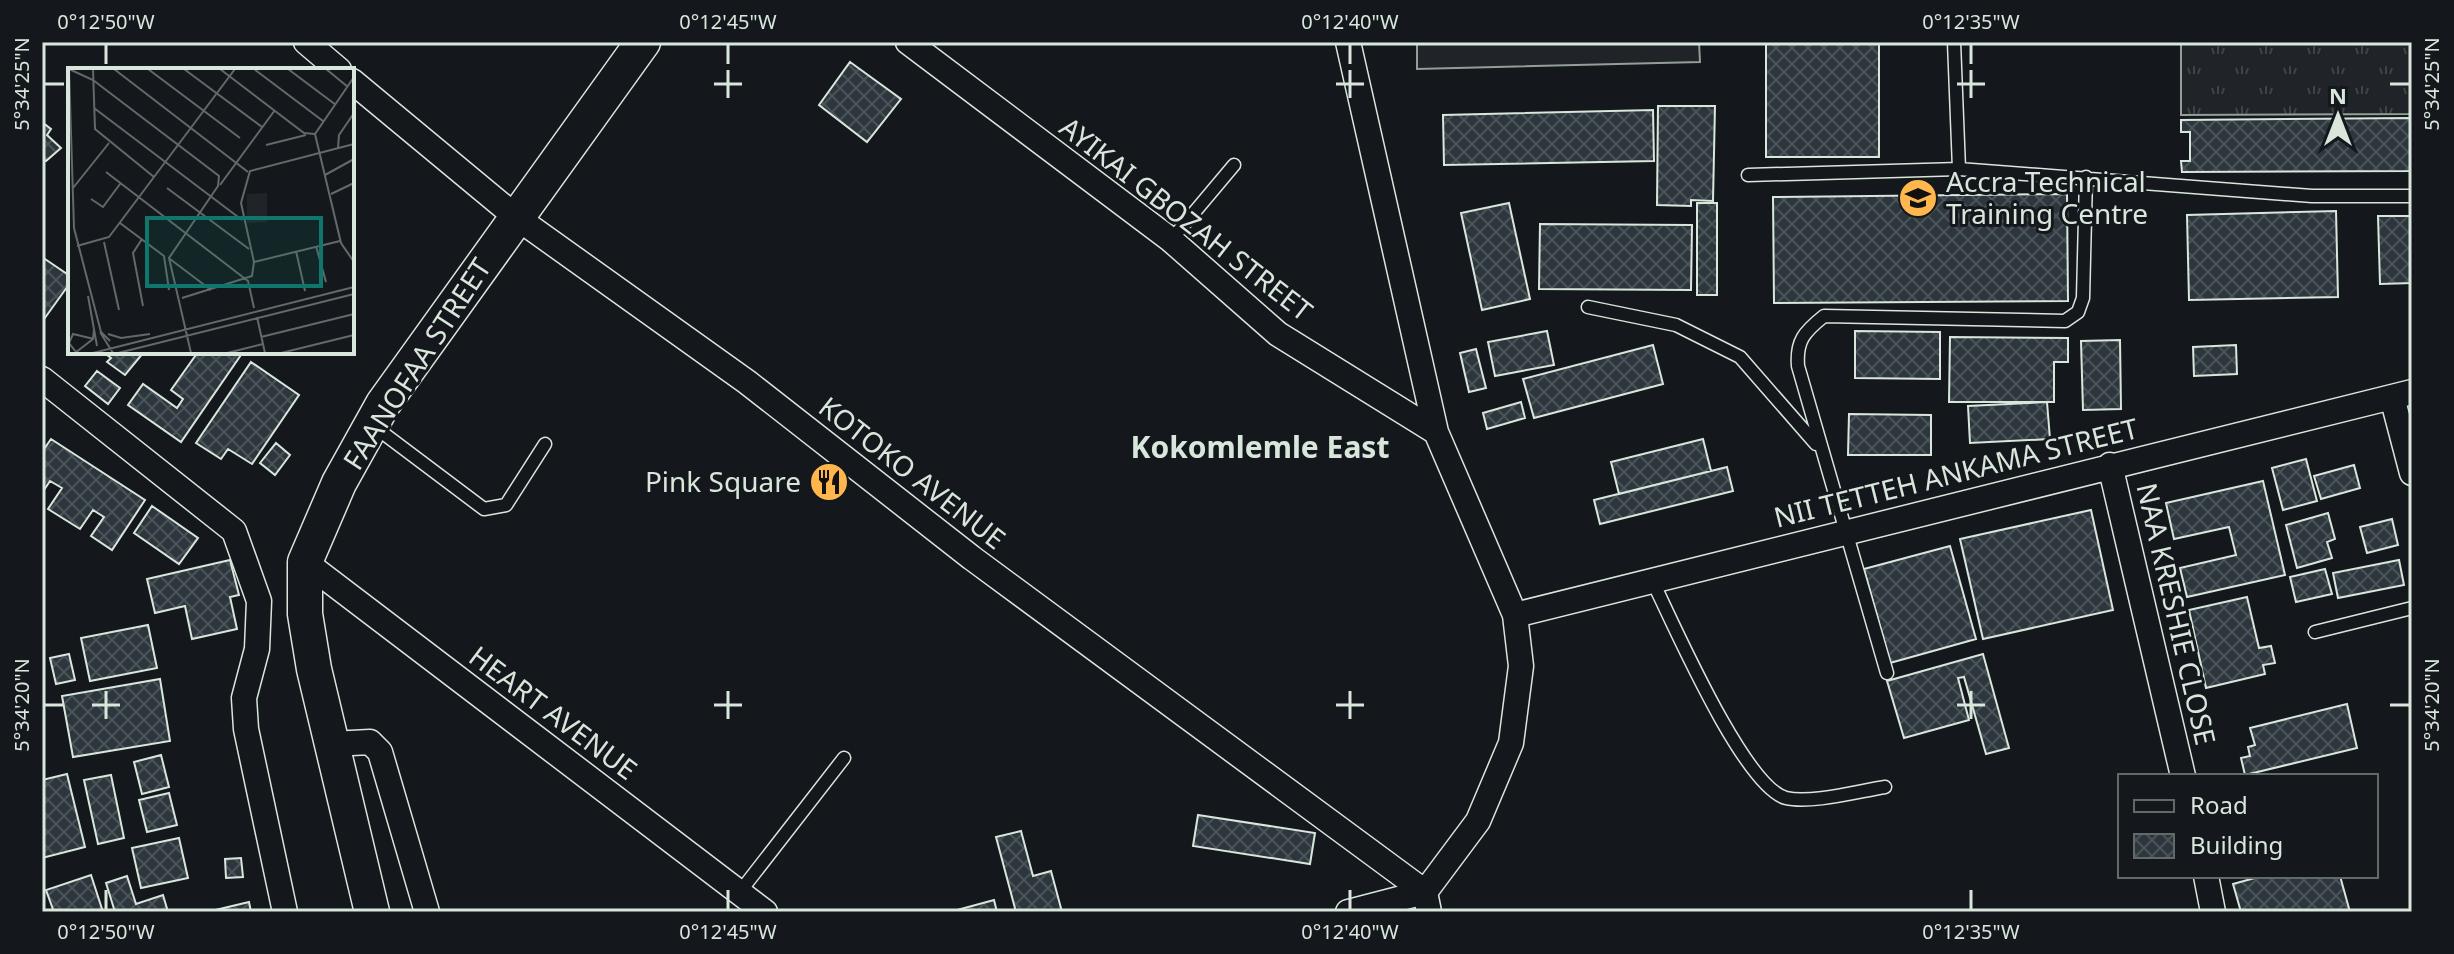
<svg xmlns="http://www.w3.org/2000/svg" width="2454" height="954" font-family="'Noto Sans',sans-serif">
<defs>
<pattern id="grass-tufts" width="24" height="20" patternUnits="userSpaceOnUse" patternTransform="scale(2)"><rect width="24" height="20" fill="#202428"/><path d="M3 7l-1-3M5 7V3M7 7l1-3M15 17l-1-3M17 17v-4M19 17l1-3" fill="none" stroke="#404447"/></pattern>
<pattern id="building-cross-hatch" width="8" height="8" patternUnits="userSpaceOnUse" patternTransform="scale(2)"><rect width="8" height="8" fill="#2c363c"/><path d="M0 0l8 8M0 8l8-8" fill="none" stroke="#4a5358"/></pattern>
</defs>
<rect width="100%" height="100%" fill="#14181c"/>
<path fill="url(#grass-tufts)" stroke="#939e99" stroke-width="2" d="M2181,42H2412V114L2181,115Z"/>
<path fill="#202428" stroke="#939e99" stroke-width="2" d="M1417,42H1699L1700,62L1417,69Z"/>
<path fill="url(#building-cross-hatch)" stroke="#d8e6dc" stroke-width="2" d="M1766,42H1879V157H1766Z
M850,62L901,99L867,142L819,105Z
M1658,106H1715L1713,201L1691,200V206L1657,205Z
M1653,110L1654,161L1444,165L1443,115Z
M2412,118V171L2182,172L2181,161H2190V132H2181V120Z
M42,122L51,129L47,135L61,148L46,161L42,159Z
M2067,194L2068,301L1774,303L1773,197Z
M1509,203L1530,299L1482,310L1461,213Z
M1697,203H1717V295H1697Z
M2336,211L2338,297L2189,300L2187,215Z
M2378,216H2412V283L2380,284Z
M1540,224L1692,225L1691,290L1539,289Z
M42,257L70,276V283L42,322Z
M1547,331L1554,365L1495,376L1488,342Z
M1855,331L1940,332V379L1855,378Z
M1950,337L2068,338V362H2054V402H1949Z
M2120,340L2121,409L2083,410L2081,341Z
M1653,345L1663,384L1534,418L1523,379Z
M2236,345L2237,374L2194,376L2193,347Z
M1476,349L1486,388L1469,392L1460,353Z
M103,352H144L125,375L107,362L111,358Z
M198,352H243L181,442L128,405L143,384L177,408L183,399L171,390Z
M251,362L299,395L252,464L228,449L221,459L196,443Z
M97,371L120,388L108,404L85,386Z
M1521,402L1525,418L1487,429L1483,413Z
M2047,402L2050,439L1970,443L1968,406Z
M1849,414L1931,415V455H1848Z
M51,439L145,500L112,550L91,536L104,517L93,510L80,529L48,509L62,488L50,481L42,493V452Z
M1703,439L1711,471L1619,494L1611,462Z
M276,443L290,455L275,475L260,463Z
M2306,459L2317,501L2283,510L2272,468Z
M2354,465L2360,488L2321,499L2314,476Z
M1727,467L1733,491L1600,524L1594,500Z
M2263,481L2285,575L2187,597L2180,568L2236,555L2229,527L2174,539L2166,503Z
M152,506L198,538L179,564L134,533Z
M2091,510L2113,610L1983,639L1960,539Z
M2328,513L2335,539L2327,542L2332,558L2297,568L2286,525Z
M2392,519L2398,545L2367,553L2360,527Z
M1950,546L1976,639L1890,663L1864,569Z
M230,560L239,595L230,597L237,629L192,639L185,606L155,613L147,579Z
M2399,560L2404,585L2338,598L2333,573Z
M2325,569L2332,594L2296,602L2290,577Z
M2247,597L2259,648L2271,646L2275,663L2263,665L2265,674L2206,688L2189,610Z
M148,625L157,668L90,681L81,638Z
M69,654L75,680L56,684L50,658Z
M1983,654L2009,748L1986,754L1964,677L1958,678L1969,720L1904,738L1887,681Z
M160,679L170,741L73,757L62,696Z
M2347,704L2357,748L2245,775L2241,758L2250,756L2248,747L2255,745L2250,728Z
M161,755L169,787L142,794L134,762Z
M67,774L85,847L42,858V780Z
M111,775L124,838L98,844L84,780Z
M169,793L177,825L147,832L139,800Z
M1198,815L1315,833L1310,864L1193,846Z
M1021,831L1033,876L1051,871L1062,912H1016L996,837Z
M179,838L188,878L141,888L132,848Z
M241,858L243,877L226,878L225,859Z
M91,875L103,912H54L46,890Z
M127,876L136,904L163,895L168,912H115L106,883Z
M2262,876H2340L2350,912H2241L2233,884Z
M994,900L997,912H957V910Z
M249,902L251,912H207Z"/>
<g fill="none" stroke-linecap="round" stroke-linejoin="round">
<g stroke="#d8e6dc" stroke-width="15">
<path id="service" d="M1954,42L1959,169L2312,196H2412
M1748,175L1959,169
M1171,240L1234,165
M1588,307L1676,325L1740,357L1816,444
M375,427L484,509L506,505L545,444
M1652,580C1673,623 1744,787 1786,798C1811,804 1859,791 1885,787
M2315,632L2412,608
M1887,673L1798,366C1796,341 1804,332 1824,316L2065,321L2078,312L2083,298L2086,177
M739,893L844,758"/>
</g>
<g stroke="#d8e6dc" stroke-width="27">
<path id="minor" d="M306,42L339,70
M908,42L1171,240L1278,334L1436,432
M352,81L516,217L747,382L972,558L1425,892L1429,912
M42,379L234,531L259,601L257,649L244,698L246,729L285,912
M2392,397L2412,473
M2110,465L2183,776
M305,562L765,912
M1515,615L2412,392
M332,744L370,742L380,752L427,912
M2206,876L2213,912
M1348,912L1425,892L1478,821L1511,743L1521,666L1515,615L1436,432L1348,42"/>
</g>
<g stroke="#d8e6dc" stroke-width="37">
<path id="secondary" d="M372,912L314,669L305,614V562L339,483L383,404L643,42"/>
</g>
<use href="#service" stroke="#14181c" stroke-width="12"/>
<use href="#minor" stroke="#14181c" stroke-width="24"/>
<use href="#secondary" stroke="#14181c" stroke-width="34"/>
</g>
<path fill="none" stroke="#d8e6dc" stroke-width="3" d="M106,44V64M728,44V64M1350,44V64M1971,44V64M728,70V98M1350,70V98M1971,70V98M44,84H64M714,84H742M1336,84H1364M1957,84H1985M2390,84H2410M106,691V719M728,691V719M1350,691V719M1971,691V719M44,705H64M92,705H120M714,705H742M1336,705H1364M1957,705H1985M2390,705H2410M106,890V910M728,890V910M1350,890V910M1971,890V910"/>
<defs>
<g id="school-disc" transform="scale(2)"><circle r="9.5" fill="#ffb74d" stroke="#14181c"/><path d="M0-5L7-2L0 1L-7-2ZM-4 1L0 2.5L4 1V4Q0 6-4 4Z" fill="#111"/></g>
<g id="restaurant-disc" transform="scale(2)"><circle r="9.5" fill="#ffb74d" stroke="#14181c"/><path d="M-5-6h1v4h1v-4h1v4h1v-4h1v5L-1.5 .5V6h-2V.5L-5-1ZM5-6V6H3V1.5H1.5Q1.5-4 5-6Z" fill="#111"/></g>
</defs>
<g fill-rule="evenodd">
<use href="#school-disc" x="1918" y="198"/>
<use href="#restaurant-disc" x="829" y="482"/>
</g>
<g text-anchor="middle" stroke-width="6" stroke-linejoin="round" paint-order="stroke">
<g font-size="28" fill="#d8e6dc" stroke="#14181c" text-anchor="start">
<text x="1946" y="192">Accra Technical<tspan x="1946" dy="32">Training Centre</tspan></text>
<text x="801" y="492" text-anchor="end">Pink Square</text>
</g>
<g font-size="28" fill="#d8e6dc" stroke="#14181c">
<text transform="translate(1186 219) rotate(38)" y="10">AYIKAI GBOZAH STREET</text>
<text transform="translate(417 364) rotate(-57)" y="10">FAANOFAA STREET</text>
<text transform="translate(912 473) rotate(38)" y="10">KOTOKO AVENUE</text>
<text transform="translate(1956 473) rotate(-14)" y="10">NII TETTEH ANKAMA STREET</text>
<text transform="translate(2176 614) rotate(77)" y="10">NAA KRESHIE CLOSE</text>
<text transform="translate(553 713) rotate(37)" y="10">HEART AVENUE</text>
</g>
<g font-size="30" font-weight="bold" fill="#d8e6dc" stroke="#14181c">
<text x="1260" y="458">Kokomlemle East</text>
</g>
</g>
<g transform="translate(68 68)">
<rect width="286" height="286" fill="#14181c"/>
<path d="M199,125V154L179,155V126Z" fill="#202428"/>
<path fill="none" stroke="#626a69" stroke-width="2" d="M1,1L25,12L151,108L150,118L101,190L123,285M1,1L6,160L33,264L42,273M25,1L27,61L86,109M46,1L180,104M80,1L172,70M116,1L194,59M152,1L236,65L247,66M186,1L255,53M220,1L268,37M258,1L280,19M26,40L174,152M247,66L273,175L286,194M247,66L286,9M198,77L238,67M270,80L271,67L286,45M38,104L180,213L186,240M257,107L286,91M152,117L207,42M5,120L41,75M99,120L181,181M263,126L286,115M23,131L35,139L52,116M52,155L96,188L101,222M74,171L65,185L75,238M36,174L51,242M9,178L41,169L167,1M248,178L258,214M228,183L237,223M102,191L143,222M186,194L272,173M20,228L29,278M114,230L184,208L186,194L173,135L182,103L286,76M189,249L197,285M32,264L45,285M40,266L53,270L82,266M193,269L286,246M8,284L1,275L5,266L26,271M7,285L25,271L26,261M25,285L286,219M50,285L286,226M159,285L195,276M213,285L286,267"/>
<path fill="#0f766e" fill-opacity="0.15" stroke="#0f766e" stroke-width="4" d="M79,150H253V218H79Z"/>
<rect width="286" height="286" fill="none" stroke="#d8e6dc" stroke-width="4"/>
</g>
<rect width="2454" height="954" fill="none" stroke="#14181c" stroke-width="88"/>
<rect x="2118" y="774" width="260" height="104" fill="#14181c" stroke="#626a69" stroke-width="2"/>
<rect x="2134" y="800" width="40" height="12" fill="#14181c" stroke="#626a69" stroke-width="2"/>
<text x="2190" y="814" font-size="24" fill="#d8e6dc">Road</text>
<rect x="2134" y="834" width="40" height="24" fill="url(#building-cross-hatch)" stroke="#626a69" stroke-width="2"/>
<text x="2190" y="854" font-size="24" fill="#d8e6dc">Building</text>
<g transform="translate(2338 116)" stroke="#14181c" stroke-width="6" paint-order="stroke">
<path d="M0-6L14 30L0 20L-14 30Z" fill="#d8e6dc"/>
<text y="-12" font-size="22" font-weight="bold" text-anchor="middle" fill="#d8e6dc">N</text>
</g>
<rect x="44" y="44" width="2366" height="866" fill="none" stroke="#d8e6dc" stroke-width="3"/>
<g font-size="20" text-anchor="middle" fill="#d8e6dc">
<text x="106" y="29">0°12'50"W</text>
<text x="728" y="29">0°12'45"W</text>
<text x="1350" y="29">0°12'40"W</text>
<text x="1971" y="29">0°12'35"W</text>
<text transform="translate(22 84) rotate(-90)" y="7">5°34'25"N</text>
<text transform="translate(2432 84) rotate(-90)" y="7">5°34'25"N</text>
<text transform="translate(22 705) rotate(-90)" y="7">5°34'20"N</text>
<text transform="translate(2432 705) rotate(-90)" y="7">5°34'20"N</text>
<text x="106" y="939">0°12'50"W</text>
<text x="728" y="939">0°12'45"W</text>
<text x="1350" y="939">0°12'40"W</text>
<text x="1971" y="939">0°12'35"W</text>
</g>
</svg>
